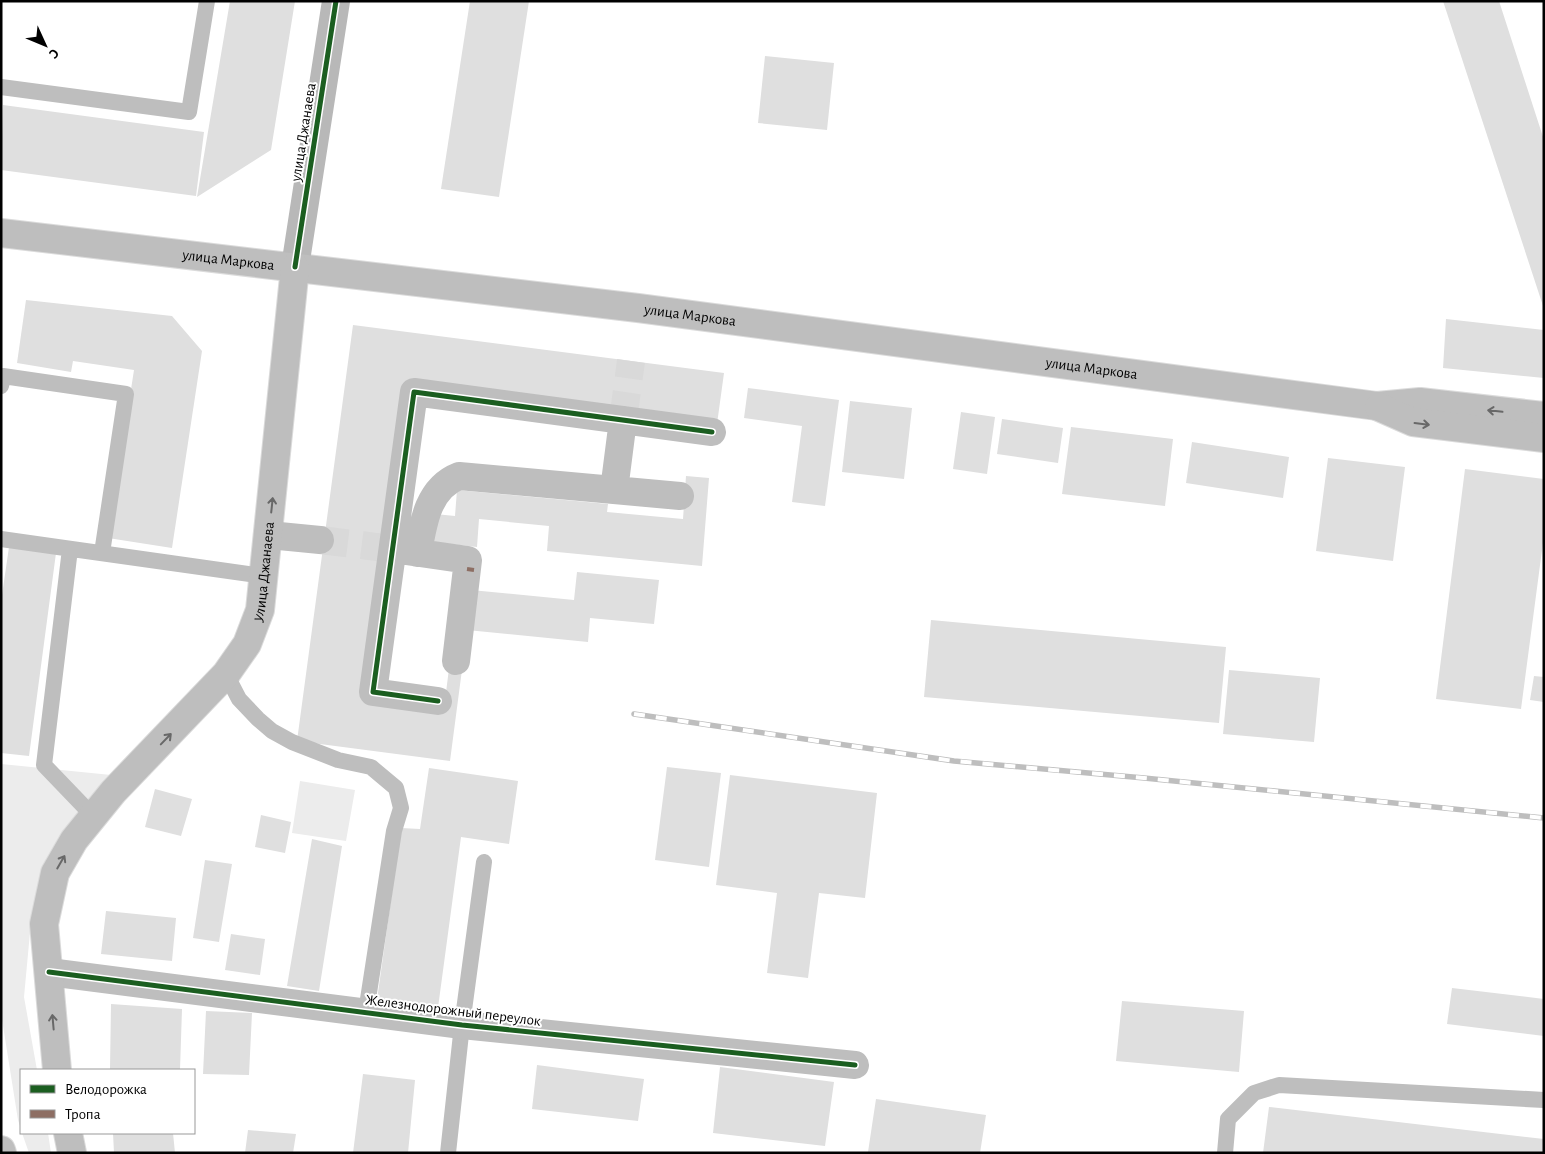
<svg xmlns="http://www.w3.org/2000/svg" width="1545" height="1154" font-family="'Alegreya Sans',sans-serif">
<rect width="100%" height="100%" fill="#fff"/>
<path fill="#ececec" d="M1,764L111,775L64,842L32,911L24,997L37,1070H21V1129L18,1120L1,1013Z
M300,781L355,790L346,841L292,833Z
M22,1133H48L51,1153H29Z"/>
<path fill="#dfdfdf" d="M230,1H295L271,150L197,197Z
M470,1H529L499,197L441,189Z
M1443,1H1499L1544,140V309Z
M765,56L834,63L827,130L758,123Z
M3,105L204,132L196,196L1,170Z
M26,300L172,316L202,351L172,548L108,538L134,370L73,361L71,372L17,363Z
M1446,319L1544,330V378L1443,368Z
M353,325L724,373L717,424L407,383L365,699L444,709L450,660L463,662L450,761L297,741Z
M748,388L839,400L825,506L792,502L802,426L744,418Z
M850,401L912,408L904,479L842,472Z
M961,412L995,417L987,474L953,469Z
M1002,419L1063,428L1058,463L997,454Z
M1071,427L1173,439L1165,506L1062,494Z
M1192,442L1289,457L1283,498L1186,483Z
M1328,458L1405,467L1393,561L1316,551Z
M1465,469L1544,479V535L1521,709L1436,699Z
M686,476L709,478L702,566L547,551L549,526L479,519L477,547L432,542L435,514L455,516L457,490L608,504L607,512L683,519Z
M9,547L56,553L29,756L1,753V602Z
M577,572L659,580L654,624L590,618L588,642L467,630L471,590L574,600Z
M931,620L1226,647L1219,723L924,697Z
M1229,670L1320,678L1314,742L1223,734Z
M1534,676L1544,677V702L1530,700Z
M667,767L721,773L709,867L655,860Z
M429,768L518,781L509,844L461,837L437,1015L376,1007L401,828L420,829Z
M730,775L877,793L865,898L819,893L808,978L767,973L777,893L716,885Z
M155,789L192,799L181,836L145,827Z
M261,815L291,822L285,853L255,847Z
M312,839L342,846L319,991L287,986Z
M205,860L232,864L219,942L193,938Z
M106,911L176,918L172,961L101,954Z
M231,934L265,939L260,975L225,970Z
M1452,988L1544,999V1036L1447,1024Z
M1122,1001L1244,1011L1239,1072L1116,1061Z
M111,1004L182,1009L180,1070H110Z
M206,1011L252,1013L249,1075L203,1074Z
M537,1065L644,1079L638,1121L532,1109Z
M720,1067L834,1082L825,1146L713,1133Z
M363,1074L415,1080L408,1153H353Z
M876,1099L986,1115L980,1153L868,1152Z
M1269,1107L1544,1139V1153H1263Z
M248,1130L296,1134L293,1153H245Z
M113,1133H173L175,1153H114Z"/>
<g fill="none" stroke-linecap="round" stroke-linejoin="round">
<path stroke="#d9d9d9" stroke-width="28" stroke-dasharray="28 14" stroke-linecap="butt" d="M623,420L631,361
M320,540L393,549"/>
<g stroke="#dbdbdb" stroke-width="30">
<g id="primary">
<path id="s1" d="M1,233L638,308L1377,406L1420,402L1544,416"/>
<path d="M1379,407L1413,422L1544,438"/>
<path id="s2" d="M57,1070L44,924L55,873L74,840L113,792L226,674L247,644L260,610L295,267"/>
<path d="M68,1133L72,1153"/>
<path d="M1,1150L2,1153"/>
</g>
</g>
<path stroke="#bebebe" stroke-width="16" d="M1,87L189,112L207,1
M1,386L3,376L126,394L102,553
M1,539L263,576
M70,549L44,765L93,816
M226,674L239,699L258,719L272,731L292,742L338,760L371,767L396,788L401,808L394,831L366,1012
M448,1153L462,1025L484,862
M1225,1153L1228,1119L1254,1093L1279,1085L1544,1100"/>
<path stroke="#bebebe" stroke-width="28" d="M614,490L680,496
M269,535L320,540
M399,550L468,560L456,661
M418,553C423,523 428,488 459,476L614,490L623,420
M438,701L373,692L414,392L712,432
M49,972L462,1025L855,1065"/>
<path stroke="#b8b8b8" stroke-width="28" d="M295,267L336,1"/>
<use href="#primary" stroke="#bebebe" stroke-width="28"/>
<path stroke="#bebebe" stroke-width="1" d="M1412,413L1544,428"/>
<g stroke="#bebebe" stroke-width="5.5">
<path id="rail" d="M634,714L954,761L1144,778L1544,818"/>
</g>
<use href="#rail" stroke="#fff" stroke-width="4" stroke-dasharray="11" stroke-linecap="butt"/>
<path stroke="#8d6e63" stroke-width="4" stroke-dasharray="8 4" stroke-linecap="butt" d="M467,569L474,570"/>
<g stroke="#fff" stroke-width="8">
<path id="cycleway" d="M295,267L336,1
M438,701L373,692L414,392L712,432
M49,972L462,1025L855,1065"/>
</g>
<use href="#cycleway" stroke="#1b5e20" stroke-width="5"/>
</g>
<defs><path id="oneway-shaft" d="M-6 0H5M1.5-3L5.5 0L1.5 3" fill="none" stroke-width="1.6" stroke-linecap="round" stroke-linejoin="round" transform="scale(1.25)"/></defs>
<g stroke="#686868">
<use href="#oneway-shaft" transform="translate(1495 411) rotate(-174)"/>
<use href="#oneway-shaft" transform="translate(1422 424) rotate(7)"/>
<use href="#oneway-shaft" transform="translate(272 505) rotate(-84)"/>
<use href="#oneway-shaft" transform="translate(166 739) rotate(-46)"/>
<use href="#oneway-shaft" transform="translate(61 862) rotate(-60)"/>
<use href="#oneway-shaft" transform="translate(53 1022) rotate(-95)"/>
</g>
<g text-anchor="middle" stroke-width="4" stroke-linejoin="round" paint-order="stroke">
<g font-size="15" fill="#000" stroke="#fff">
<text transform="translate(303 132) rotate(-81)" y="5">улица Джанаева</text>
<text dy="5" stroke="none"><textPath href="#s1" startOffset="229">улица Маркова</textPath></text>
<text dy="5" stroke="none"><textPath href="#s1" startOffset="694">улица Маркова</textPath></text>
<text dy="5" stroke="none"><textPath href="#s1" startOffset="1099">улица Маркова</textPath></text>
<text dy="5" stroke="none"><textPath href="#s2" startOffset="574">улица Джанаева</textPath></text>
<text transform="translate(453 1010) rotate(7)" y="5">Железнодорожный переулок</text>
</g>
</g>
<rect width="1545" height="1154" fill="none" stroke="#000000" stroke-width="5"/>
<rect x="20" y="1069" width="175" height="65" fill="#ffffff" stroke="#999999"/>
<rect x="30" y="1085" width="25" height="8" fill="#1b5e20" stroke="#999999"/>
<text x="65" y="1094" font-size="15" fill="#000000">Велодорожка</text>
<rect x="30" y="1110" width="25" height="8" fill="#8d6e63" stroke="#999999"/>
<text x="65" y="1119" font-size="15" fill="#000000">Тропа</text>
<g transform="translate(45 45) rotate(134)" stroke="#ffffff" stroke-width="4" paint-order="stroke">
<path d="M0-4L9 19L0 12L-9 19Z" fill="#000000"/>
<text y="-8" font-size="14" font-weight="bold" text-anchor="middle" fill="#000000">С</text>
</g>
</svg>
